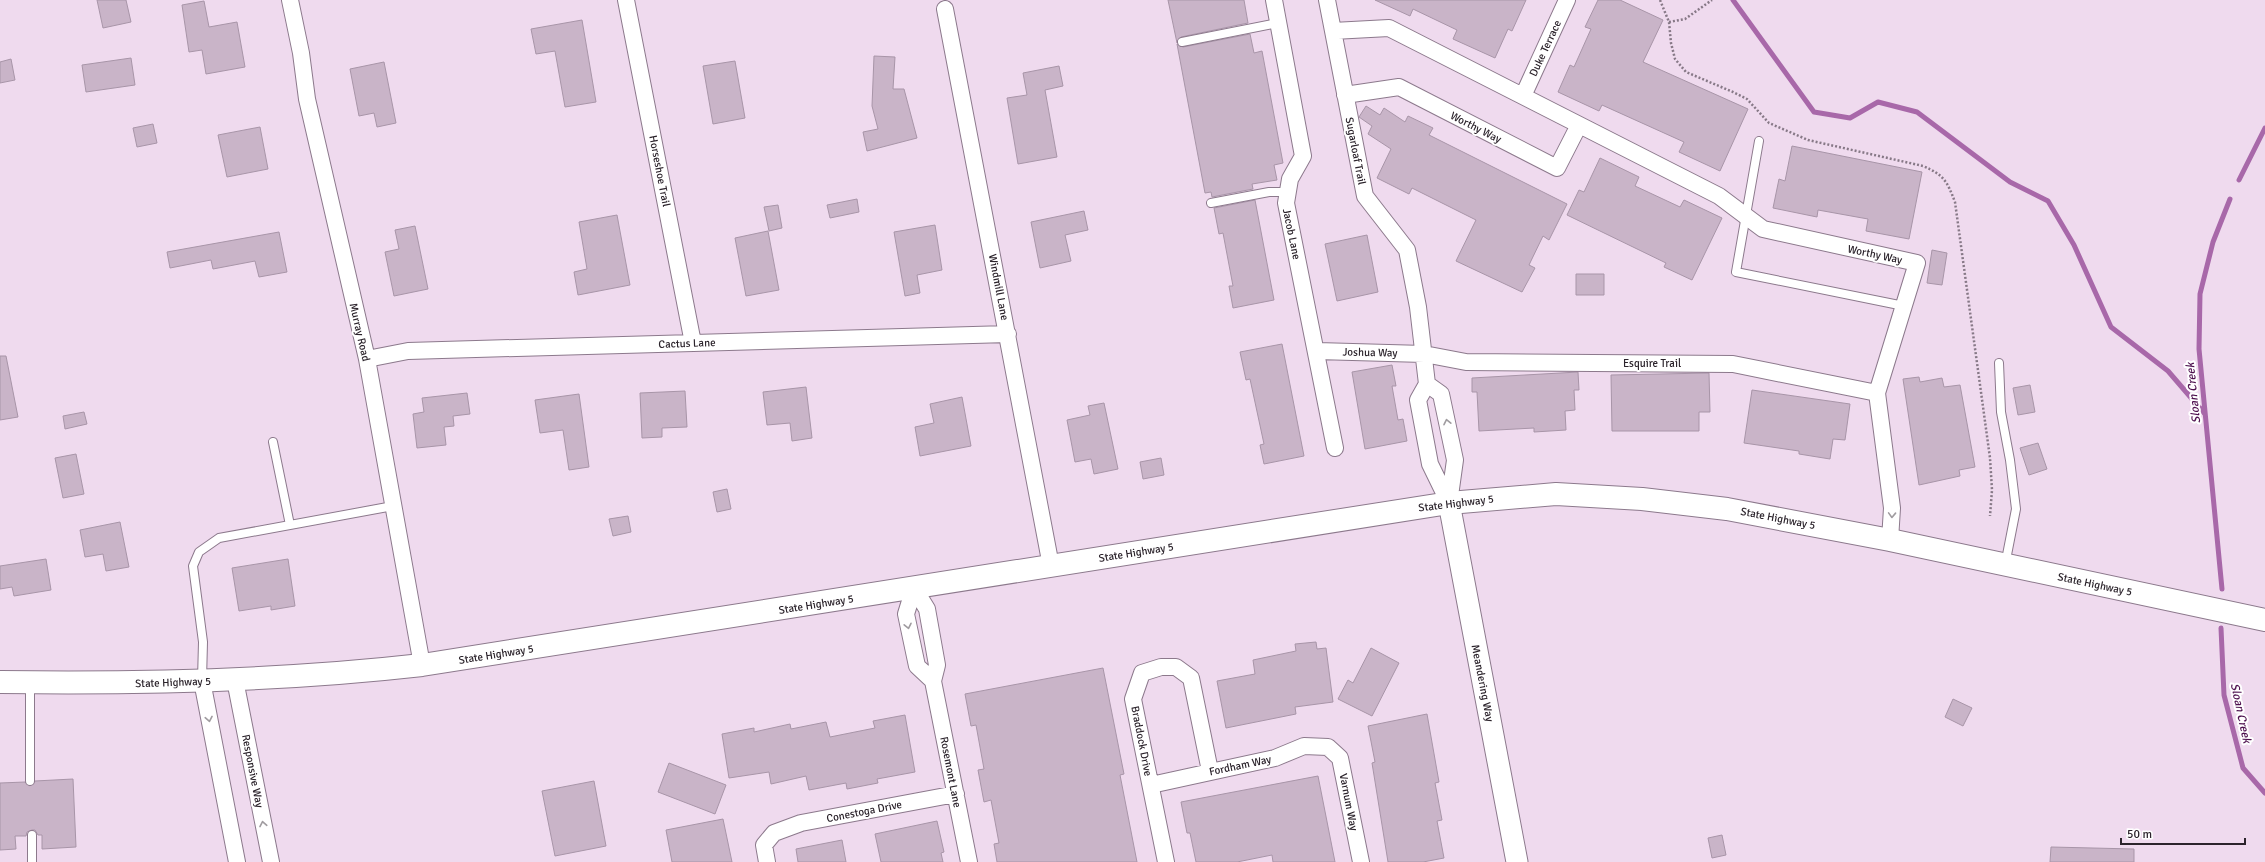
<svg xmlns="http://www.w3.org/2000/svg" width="2265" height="862" font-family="Signika,sans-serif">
<rect width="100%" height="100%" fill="#efdaee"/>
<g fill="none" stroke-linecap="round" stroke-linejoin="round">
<path stroke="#a868a9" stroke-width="5" d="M1733,0L1814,112L1850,118L1878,102L1917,112L2010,182L2048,201L2074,245L2111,327L2168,371L2205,414
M2239,180L2265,128
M2222,589L2199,349L2200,294L2213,242L2230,199
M2221,628L2224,695L2243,768L2265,793"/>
</g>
<path fill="#c9b4c8" stroke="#a895a8" d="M97,0H126L131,22L103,28Z
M1168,0H1244L1248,23L1181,37L1177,43Z
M1375,0H1526L1512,31L1508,29L1495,58L1453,39L1457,30L1413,9L1410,16Z
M1598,0H1620L1663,20L1643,62L1748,109L1720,171L1679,152L1684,142L1602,105L1599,111L1558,92L1570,65L1574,67L1591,29L1585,27Z
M204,1L209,27L237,22L245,67L206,74L202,50L189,52L182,5Z
M582,20L596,102L565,107L555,51L536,54L531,29Z
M1250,34L1254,53L1262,51L1283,163L1274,165L1277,180L1252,184L1253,189L1212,197L1211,192L1205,193L1177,44L1183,47Z
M874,56L895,57L893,89H904L917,138L867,151L863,132L878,129L872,106Z
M131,58L135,85L86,92L82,65Z
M11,59L15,80L0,83V62Z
M735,61L745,118L713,124L703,66Z
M384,62L396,123L377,127L374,113L359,116L350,69Z
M1059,66L1063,86L1045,90L1057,157L1018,164L1007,98L1027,95L1023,73Z
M1366,106L1380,115L1384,108L1405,122L1408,116L1433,128L1429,135L1567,204L1549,240L1543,236L1529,265L1535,268L1522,292L1456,261L1476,220L1412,188L1409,194L1377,178L1391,149L1368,134L1372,126L1359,117Z
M153,124L157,143L137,147L133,128Z
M260,127L268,169L227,177L218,135Z
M1792,146L1922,172L1909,239L1866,231L1868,219L1818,210L1817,217L1773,208L1779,179L1785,181Z
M1600,158L1639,177L1635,186L1680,207L1684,200L1722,218L1692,280L1664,267L1666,263L1567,215L1579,190L1584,192Z
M857,199L859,212L830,218L827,205Z
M1255,200L1274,300L1233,308L1229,286H1233L1223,233L1219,234L1214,208Z
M778,205L782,228L769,231L764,207Z
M1084,211L1088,230L1065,235L1071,261L1040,268L1031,222Z
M617,215L630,285L578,295L574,272L587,269L579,222Z
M935,225L942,270L917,275L920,293L905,296L894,232Z
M415,226L428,289L394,296L385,252L399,249L395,230Z
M768,231L779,290L746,296L735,238Z
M279,232L287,272L259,277L255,261L213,269L211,260L170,268L167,252Z
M1367,235L1378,292L1337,301L1325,244Z
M1932,250L1947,253L1942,285L1927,283Z
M1576,274H1604V295H1576Z
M1282,344L1304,456L1264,464L1260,445L1264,444L1250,379L1246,380L1240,352Z
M0,356H6L18,417L0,420Z
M1392,365L1396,386H1392L1398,420L1403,419L1407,441L1365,449L1352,372Z
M1578,372L1579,390H1574L1575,410L1565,411L1566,430L1534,432V428L1479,431L1477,392H1472V378Z
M1709,373L1710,412H1699V431H1612L1611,375Z
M1919,377L1920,382L1942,378L1944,387L1960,385L1975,467L1959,470L1960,476L1919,485L1903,379Z
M2030,385L2035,412L2018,415L2013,388Z
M806,387L812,438L792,441L790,423L767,425L763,392Z
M1752,390L1850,404L1845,440L1833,439L1830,459L1799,454V451L1744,443Z
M685,391L687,427L662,428V437L642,438L640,393Z
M467,393L470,414L453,416L454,426L444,427L446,445L417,448L413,414L424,412L422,398Z
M579,394L589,467L569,470L563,430L540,433L535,400Z
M962,397L971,446L920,456L915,427L934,423L930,404Z
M1104,403L1118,469L1094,474L1091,459L1075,462L1067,420L1090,415L1088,406Z
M84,412L87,424L65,429L63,416Z
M2038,443L2047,469L2029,475L2020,448Z
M76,454L84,494L63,498L55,458Z
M1161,458L1164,475L1143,479L1140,462Z
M727,489L731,509L717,512L713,492Z
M628,516L631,532L613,536L609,519Z
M120,522L129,567L106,571L103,554L85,557L80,530Z
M46,559L51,590L14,596L12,587L0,589V566Z
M288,559L295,606L271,610V606L239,611L232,568Z
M1316,642L1317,649L1326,648L1333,702L1295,707L1296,714L1226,728L1217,681L1255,674L1253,660L1296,651L1295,644Z
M1371,648L1399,663L1372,716L1338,699L1348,680L1353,683Z
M1103,668L1124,774L1120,775L1137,862H997L994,844L999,843L991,800L984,802L978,770L984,769L976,725L971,726L965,694Z
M1953,699L1972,708L1963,726L1945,717Z
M1427,714L1439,782L1435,783L1442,820L1437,821L1444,858L1423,862H1388L1372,763L1375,762L1368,726Z
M905,715L915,772L877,779L878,783L847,789L846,783L809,790L806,776L771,784L769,772L729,778L722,734L754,728V732L790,724L791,729L826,722L830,737L875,728L873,721Z
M669,763L726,785L715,814L658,792Z
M1318,776L1335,862H1273L1272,855L1237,862H1196L1190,833H1187L1181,802Z
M73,779L76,847L42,849V835H38L35,830H32L27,832L26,836H15L16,849L0,850V783L25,782L30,786L35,781Z
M594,781L606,846L555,856L542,791Z
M723,819L732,862H672L666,830Z
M937,821L944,852L941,853L943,862H881L875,834Z
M1722,835L1726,855L1712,858L1708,838Z
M842,840L846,862H798L796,849Z
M2051,847L2134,849V862H2050Z"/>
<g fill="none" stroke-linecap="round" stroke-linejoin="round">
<g stroke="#8c798c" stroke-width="10">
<path id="service" d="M1182,42L1278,23
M1759,141L1736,272L1904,306
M1211,203L1269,192H1288
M1999,363L2001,412L2010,460L2016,509L2005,565
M273,442L290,525
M202,680L203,642L193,566L199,552L219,538L393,506
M30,683V781
M32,835V862"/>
</g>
<g stroke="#8c798c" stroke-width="18">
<path id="minor" d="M290,0L301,53L307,99L367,359L422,665
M626,0L693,343
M1274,0L1303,156L1290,179L1286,203L1335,448
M1327,0L1365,196L1407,250L1418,307L1427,384L1418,400L1430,464L1449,503
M945,9L1051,566
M1333,31L1389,28L1719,196L1763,229L1917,263L1877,393L1892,508L1890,540
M1345,95L1399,87L1557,168L1579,125
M1523,96L1567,0
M1317,351L1424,354L1466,362L1733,364L1877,393
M367,359L408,351L1008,334
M1427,384L1441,394L1455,460L1449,503
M914,588L927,609L937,665L933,681L969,862
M914,588L906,614L917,666L933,681
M235,680L271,862
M202,681L237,862
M1151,785L1275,758L1304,746L1328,747L1340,758L1361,862
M767,862L764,845L774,833L801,823L956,794
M1166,862L1133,699L1142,673L1161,667H1176L1191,678L1210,771"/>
</g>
<g stroke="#8c798c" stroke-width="23">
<path id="tertiary" d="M1449,503L1517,862"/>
</g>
<g stroke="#8c798c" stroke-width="24">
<path id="secondary" d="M0,682C141,684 281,681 422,665L1449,503L1556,494L1642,499L1727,509L1890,540L2265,620"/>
</g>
<path stroke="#877987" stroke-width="2.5" stroke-dasharray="2 2" stroke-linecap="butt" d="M1660,0L1669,22L1671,43L1675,59L1686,72L1733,92L1747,99L1769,123L1808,140L1923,166C1944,175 1947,181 1955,202L1990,458L1992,490L1990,516
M1669,22L1685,19L1712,0"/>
<use href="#service" stroke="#fff" stroke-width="8"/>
<use href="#minor" stroke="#fff" stroke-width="16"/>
<use href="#tertiary" stroke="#fff" stroke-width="21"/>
<use href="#secondary" stroke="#fff" stroke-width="22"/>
</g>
<defs><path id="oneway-chevron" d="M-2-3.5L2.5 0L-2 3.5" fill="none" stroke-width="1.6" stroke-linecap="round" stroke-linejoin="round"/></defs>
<g stroke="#a09ca0">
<use href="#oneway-chevron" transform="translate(1447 422) rotate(-102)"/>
<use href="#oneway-chevron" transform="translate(1892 515) rotate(92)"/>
<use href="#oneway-chevron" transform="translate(908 626) rotate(78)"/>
<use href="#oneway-chevron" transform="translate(209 719) rotate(79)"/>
<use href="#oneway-chevron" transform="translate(263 824) rotate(-101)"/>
</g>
<g text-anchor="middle" stroke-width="4" stroke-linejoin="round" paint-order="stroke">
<g font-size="11" fill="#2b232b" stroke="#fff">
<text transform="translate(1545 48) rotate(-65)" y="4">Duke Terrace</text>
<text transform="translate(1476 127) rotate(27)" y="4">Worthy Way</text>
<text transform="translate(1356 151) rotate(79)" y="4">Sugarloaf Trail</text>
<text transform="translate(660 171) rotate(79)" y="4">Horseshoe Trail</text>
<text transform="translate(1292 234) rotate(78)" y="4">Jacob Lane</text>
<text transform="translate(1875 254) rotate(12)" y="4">Worthy Way</text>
<text transform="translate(999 287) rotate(79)" y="4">Windmill Lane</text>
<text transform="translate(360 332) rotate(77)" y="4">Murray Road</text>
<text transform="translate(687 343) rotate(-2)" y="4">Cactus Lane</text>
<text transform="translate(1370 352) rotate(1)" y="4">Joshua Way</text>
<text x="1652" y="367">Esquire Trail</text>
<text transform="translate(1456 503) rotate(-7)" y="4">State Highway 5</text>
<text transform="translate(1778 518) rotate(11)" y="4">State Highway 5</text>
<text transform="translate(1136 552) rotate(-9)" y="4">State Highway 5</text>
<text transform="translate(2095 584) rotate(12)" y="4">State Highway 5</text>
<text transform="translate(816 604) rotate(-9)" y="4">State Highway 5</text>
<text transform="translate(496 654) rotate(-9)" y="4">State Highway 5</text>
<text transform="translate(173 682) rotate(-2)" y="4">State Highway 5</text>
<text transform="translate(1483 683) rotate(79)" y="4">Meandering Way</text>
<text transform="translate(1142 741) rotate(79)" y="4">Braddock Drive</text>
<text transform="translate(1240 765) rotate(-12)" y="4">Fordham Way</text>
<text transform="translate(253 771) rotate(79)" y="4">Responsive Way</text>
<text transform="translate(951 772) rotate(79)" y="4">Rosemont Lane</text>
<text transform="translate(1349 802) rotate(79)" y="4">Varnum Way</text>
<text transform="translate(864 811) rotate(-11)" y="4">Conestoga Drive</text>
</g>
<g font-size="12" font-style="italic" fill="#4d104e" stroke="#fff">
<text transform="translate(2193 393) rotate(-96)" y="4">Sloan Creek</text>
<text transform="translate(2241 713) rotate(78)" y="4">Sloan Creek</text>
</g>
</g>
<path d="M2121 838v6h124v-6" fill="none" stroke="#2b232b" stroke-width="2"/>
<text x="2127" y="838" font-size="12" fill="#2b232b" stroke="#ffffff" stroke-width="3" paint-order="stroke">50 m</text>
</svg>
